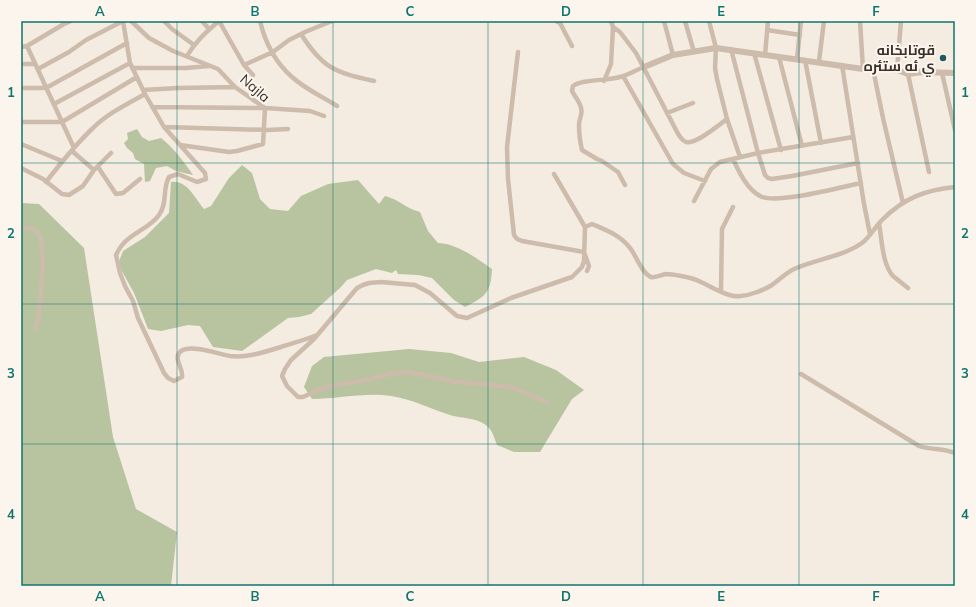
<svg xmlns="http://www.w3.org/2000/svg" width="976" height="607" font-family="Mulish,Cairo,sans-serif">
<rect width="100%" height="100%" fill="#f4ebe1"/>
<path fill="#b8c4a0" d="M137,129L142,137L149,141L161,138C172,146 185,163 193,175L176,171L167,166L156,168L150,181L145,182L144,164L135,159L133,153L127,148L124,143L128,139L127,133Z
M242,165L252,173L260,199L270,209L288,211L301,196L328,184L358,180L379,204L385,196C398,199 407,209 420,212L428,231L438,243C458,244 476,258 492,269C491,293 485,297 465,307L454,300L432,278L418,275L398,274L396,270L392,273L376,269L347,280L341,287L311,314L299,317L288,318L242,351L213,347L200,326L188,325L161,331L148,329L134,293L118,264L123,251L145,237L169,213L171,182C188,180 195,199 204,209L211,206L229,178Z
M21,203L39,204L84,248L113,437L136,509L177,532L171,586H21Z
M409,349L451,353L479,362L524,357L556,370L584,390L572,399L540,452H514L497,445C495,440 493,433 490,429C480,417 463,419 450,415C431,409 412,399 391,396C365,392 338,399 312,399L304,387L312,366L324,357Z"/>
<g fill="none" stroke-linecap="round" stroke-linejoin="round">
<path stroke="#cdbbac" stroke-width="4.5" d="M123,21L130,63L145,94L164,127L205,173L206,179L197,182L178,174L169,177C162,189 168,203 159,215C150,228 133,232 123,244C120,247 118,251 116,255L120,273L125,286L133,301L138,318L164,373L168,378L174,381L182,377C184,369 172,358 181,351C192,344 218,354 230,356C248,358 264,352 281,347C293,343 305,340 317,335
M131,21L149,38L173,51L218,69L235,87L265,108L263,144L237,151L229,152L180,145
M164,21L172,29L194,45
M202,21L209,29
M219,21L244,65L253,75
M260,21C265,42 276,63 292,77C305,89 323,97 337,106
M556,21L560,23L572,46
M611,21L613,27L620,32L636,53L676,130C678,134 681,140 686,142C695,145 719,125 727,119
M664,21L673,55
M685,21L694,52
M709,21L716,48L715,68L717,79L727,119L740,157
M860,21L863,69
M64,24L71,21
M767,30L800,35
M301,34C323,69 335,72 374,81
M27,46L74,148
M21,47L27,46L64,24L62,21
M731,49L758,153L765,175L768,178L772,179L792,176L858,163
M518,52L507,147L508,179L514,235L517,239L522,241L584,252L589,266L587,271
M754,53L781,150
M765,55L768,21
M187,56C195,42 206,32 219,21
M779,57L802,146
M797,59L801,21
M805,60L821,143
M819,61L824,21
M21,64H35
M244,65L273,52L289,40L305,32L332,21
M842,65L864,204L870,234
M132,68H186L209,66
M38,69L69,52L86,40L123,21
M873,69L883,118L903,203
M897,70L901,21
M942,73L955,130
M908,74L929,172
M623,76L673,164L684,173L705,181
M604,81L611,64L613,27
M21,88H46L127,43
M143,90L178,88L235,87
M54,104L130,63
M152,107L265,108L310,111L324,116
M667,113L693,103
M21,122H62L137,77
M164,127L268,130L288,129
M21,144L62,161
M72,151L94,170
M733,159C739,172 747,189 760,196C775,205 842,187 861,183
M98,167L116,194L123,193L140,179
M21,168L43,179L62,194L69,195L83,186L94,170L111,153
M554,174L585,227
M46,182C60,164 76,144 93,128C107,114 127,104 145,94
M625,185L618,172L602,161L597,159L582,150C580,142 579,133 579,124C579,119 583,114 581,108C580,102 575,97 572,91L573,86C582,79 606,81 620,77C628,75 636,70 644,67
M694,201L711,169L720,162L758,153L853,137
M879,224C882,239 882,264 893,276C898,280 903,284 908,288
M21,228C27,228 34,228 38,233C47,243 40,313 36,328
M721,291L722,229L733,207
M801,374L919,446C930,450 944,448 955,453
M547,402L514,388L484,384L456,382L409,372L392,373L372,379L331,386L320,389L303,397H298L287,386L282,376L285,369L291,360L314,339L357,288L363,285L369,283L381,282L415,285L430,293L457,316L467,318L511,298L572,277L582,267L584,261L585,227L592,224C606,230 620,235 630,248C636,255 642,274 651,277C656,278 661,275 666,274C670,274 676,275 681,276C687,277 695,279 701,282C712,287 729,298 741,296C751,295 764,290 772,285C779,280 786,273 794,269C816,259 842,257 862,243C870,237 875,227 882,220C904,198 925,190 955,187"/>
<path stroke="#cdbbac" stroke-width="6" d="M644,67L673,55L716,48L863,69L897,70L908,74L922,72L955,73"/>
</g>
<path fill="none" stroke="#0f766e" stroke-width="1" stroke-opacity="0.55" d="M177,21V586M333,21V586M488,21V586M643,21V586M799,21V586M21,163H955M21,304H955M21,444H955"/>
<circle fill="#1f5a5e" stroke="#fbf5ee" stroke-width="1.5" cx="943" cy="58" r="4"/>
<g text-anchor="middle" stroke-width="4" stroke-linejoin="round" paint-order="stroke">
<g font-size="14" font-weight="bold" fill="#3b302b" stroke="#fbf5ee" text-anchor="end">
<text x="935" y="55">قوتابخانه<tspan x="935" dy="16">ي ئه ستئره</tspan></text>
</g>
<g font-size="14" fill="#3b302b" stroke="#fbf5ee">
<text transform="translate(255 88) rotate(41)" y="5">Najla</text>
</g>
</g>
<rect width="976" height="607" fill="none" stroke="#fbf5ee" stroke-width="44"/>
<rect x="22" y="22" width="932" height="563" fill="none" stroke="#0f766e" stroke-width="1.5"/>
<g font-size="13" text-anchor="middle" font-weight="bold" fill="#0f766e">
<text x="100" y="16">A</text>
<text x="255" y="16">B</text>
<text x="410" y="16">C</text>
<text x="566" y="16">D</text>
<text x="721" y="16">E</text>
<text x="876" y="16">F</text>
<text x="11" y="97">1</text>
<text x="965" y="97">1</text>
<text x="11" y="238">2</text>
<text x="965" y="238">2</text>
<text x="11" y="378">3</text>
<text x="965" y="378">3</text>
<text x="11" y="519">4</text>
<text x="965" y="519">4</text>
<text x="100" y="601">A</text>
<text x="255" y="601">B</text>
<text x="410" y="601">C</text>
<text x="566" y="601">D</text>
<text x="721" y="601">E</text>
<text x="876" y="601">F</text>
</g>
</svg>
